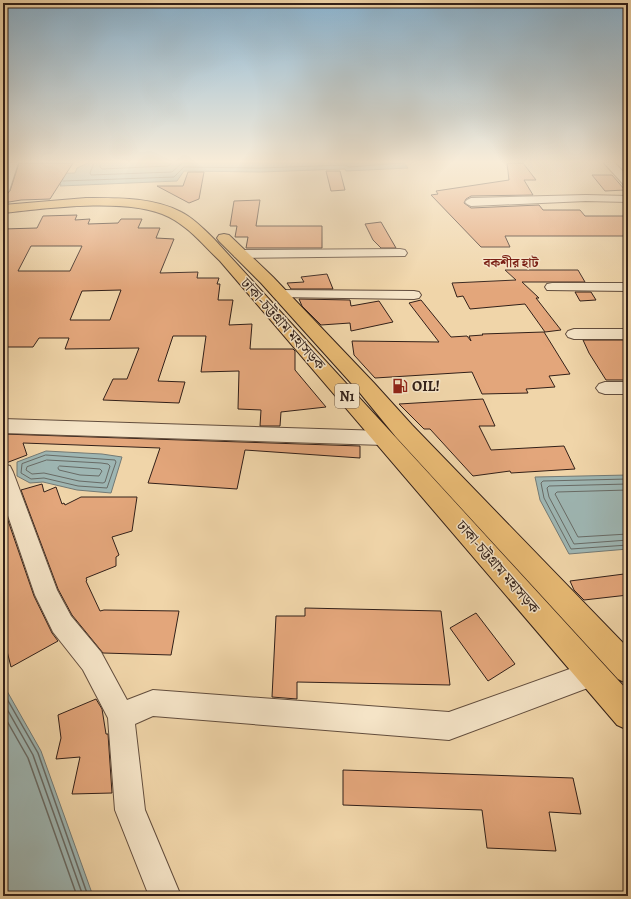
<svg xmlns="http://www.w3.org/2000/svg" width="631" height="899" font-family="Alegreya,'Noto Serif Bengali',serif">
<rect width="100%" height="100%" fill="#f0d5a9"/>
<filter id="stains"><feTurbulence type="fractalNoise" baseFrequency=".005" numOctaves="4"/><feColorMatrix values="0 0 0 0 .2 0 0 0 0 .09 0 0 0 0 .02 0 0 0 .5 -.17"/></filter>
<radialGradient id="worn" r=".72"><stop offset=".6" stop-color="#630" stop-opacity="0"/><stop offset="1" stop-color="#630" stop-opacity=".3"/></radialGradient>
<path fill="#9eb6b3" stroke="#737a75" d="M88,163H404L408,168L346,171L345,169L260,172L184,171L177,181L60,186L61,184H55L38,174L75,173L77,168Z
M46,451L102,454L122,457L111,493L77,490L43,482L30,483L17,476V462Z
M628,475V549L569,554L540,500L535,477Z
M3,684L41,751L93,896H3Z"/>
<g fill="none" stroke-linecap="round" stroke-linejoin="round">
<path stroke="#686b66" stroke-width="1" d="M94,163L90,173L91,175L172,172L182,163
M100,163V167L102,169L168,166L172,163
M63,181L174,177L184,167L260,168L345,165L349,167L401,163
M46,455L115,460L116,462L107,488L78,486L44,478L31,479L21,473L22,464Z
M47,460L101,463L108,464L110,466L105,482L103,483L79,481L44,473L32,474L26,470L27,467Z
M60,466L100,469L102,471L99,476L80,475L59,470L58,468Z
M628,479L543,481L541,483L544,498L571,549L628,545
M628,484L549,486L547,488L549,497L574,544L628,540
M628,490L557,492L555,494L578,537L628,534"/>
<path stroke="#686b66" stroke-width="1.5" d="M3,692L38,753L88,896
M3,702L33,755L83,896
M3,714L28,758L77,896"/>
</g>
<path fill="#e3a67b" stroke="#322019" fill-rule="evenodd" d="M19,163H73L50,199L21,200L3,203V195L7,194L10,191Z
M507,163H523L536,180H524L533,195L471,196L466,199L464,203L471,208L539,205L543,210H580L585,216H628V236H505L510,247H481L431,195L438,194L436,191L509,180Z
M326,171H340L345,190L331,191Z
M188,172H204L199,199L189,203L157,186H183Z
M592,175H612L625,190L605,191Z
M260,200L256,226H322V248H246L248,237H235L237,226H230L234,201Z
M77,215L75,220L90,219L88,224L118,223L121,219H142L138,228H160L156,238L174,239L160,273L198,272L197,278H219L217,284H220L218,300H233L229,325L252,324L250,349H293L295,351V370L326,407L281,412L280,426H260L261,410L238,409L239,371L201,372L206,336H173L158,381L185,382L179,403L103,400L113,379H127L139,348L65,349L69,338H39L33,347H3V229L37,228L43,216ZM31,246H82L70,271H18ZM121,290L110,320H70L82,291Z
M381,222L396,248H381L373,240L365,224Z
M505,270H578L585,282H522L539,298H536L561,330L545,332L525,304L470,309L463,296L457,297L452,283L516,280Z
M327,274L333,289H291L287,283L304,282L301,277Z
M575,292H591L596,300L580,301Z
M299,299L350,300L351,306L379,301L393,322L351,331L350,323L321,325L302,306Z
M421,300L451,337L467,336L471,341L469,336L483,335L482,334L544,332L570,374L549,376L555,387L526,389L528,393L482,394L472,372L375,378L354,355L352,341L439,342L409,303Z
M583,340H628V380H606L589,353Z
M483,399L495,426H479L491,450L564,446L575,469L511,473L510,471L473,476L430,429H424L399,404Z
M3,434L360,446V458L245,450L237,489L148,483L160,448L23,443L27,455L6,463H3Z
M42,484L44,492L56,487L62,504L64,503L65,505L81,497H137L132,531L112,537L119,555L116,557V566L86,578L87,580L86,581L100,611L104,610L179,611L171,655L103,653L72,615L58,589L21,490Z
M3,506L34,596L52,633L58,641L11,667L6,647L3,649Z
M624,574L628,582V595L584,600L574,590L570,581Z
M305,608L441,611L450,685L297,682V699L272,697L276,616H305Z
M476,613L515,664L488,681L450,628Z
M96,699L102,709L106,734H108L112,793L72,794L80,757L56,759L61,738L58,715Z
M343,770L573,778L581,814L549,812L556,851L487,848L482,810L343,805Z"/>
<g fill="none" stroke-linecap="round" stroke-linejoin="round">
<g stroke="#624d3d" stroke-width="2">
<path id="minor" d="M8,163H18L9,191L7,193L3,194V176Z
M604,163H615L628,177V186L624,185Z
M586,195L628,196V202L586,201L471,206L467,204L465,202L467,200L471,198Z
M400,249L405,250L407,253L405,256L240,258L235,257L233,254L235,251L240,250Z
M552,283H628V291L547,290L545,287L547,284Z
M279,290L414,291L419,292L421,295L419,298L414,299L274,297L272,294L274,291Z
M574,329H628V339H574L568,337L566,334L568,331Z
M605,382H628V394H605L599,392L596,388L599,384Z
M3,419L384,431L391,433L393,438L391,443L384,445L3,433Z
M3,464L10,466L13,472L57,590L71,616L101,652L127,700L153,690L449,712L592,661L601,665L605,674L601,683L449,740L153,716L135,724L145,810L181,896H149L115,810L108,718L83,670L53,632L35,595L3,501Z"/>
</g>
<g stroke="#322019" stroke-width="2">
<path id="trunk" d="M86,198C117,198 153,197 181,212C193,218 204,229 214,239L628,691V730L617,725L220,261C204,246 189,227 169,217C130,197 47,208 3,213V205Z
M224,234L229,235L273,277L374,383L412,425L628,648V684L618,679L396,437L360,393L261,283L219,241L217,238L219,235Z"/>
</g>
<use href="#minor" fill="#f5e4c7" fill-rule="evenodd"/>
<use href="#trunk" fill="#e8ba74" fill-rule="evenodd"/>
</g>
<linearGradient id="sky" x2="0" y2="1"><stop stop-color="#8ab5d3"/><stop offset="0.56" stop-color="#f8ecd8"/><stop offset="1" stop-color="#f8ecd8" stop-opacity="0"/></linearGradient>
<rect width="631" height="289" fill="url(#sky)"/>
<defs>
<g id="fuel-bare" transform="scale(1.2)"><path d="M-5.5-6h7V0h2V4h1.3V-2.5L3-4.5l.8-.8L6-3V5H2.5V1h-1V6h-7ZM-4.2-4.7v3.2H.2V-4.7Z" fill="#8f2418" stroke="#f5e4c7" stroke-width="2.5" paint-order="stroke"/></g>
</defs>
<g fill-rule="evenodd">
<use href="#fuel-bare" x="400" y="386"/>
</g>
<g text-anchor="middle" stroke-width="3" stroke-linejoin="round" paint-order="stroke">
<g font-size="13" font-weight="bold" fill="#7a1f14" stroke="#f5e4c7">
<text x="511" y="267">বকশীর হাট</text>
</g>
<rect fill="#f5e4c7" stroke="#6c5b4d" stroke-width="1" x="335" y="384" width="24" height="24" rx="3"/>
<g font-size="14" font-weight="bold" fill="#322019">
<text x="347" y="401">N1</text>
</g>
<g font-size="15" fill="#322019" stroke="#f5e4c7">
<text transform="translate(283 324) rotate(48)" y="5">ঢাকা-চট্টগ্রাম মহাসড়ক</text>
<text transform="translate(498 567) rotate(49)" y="5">ঢাকা-চট্টগ্রাম মহাসড়ক</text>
</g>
<g font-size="15" font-weight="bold" fill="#322019" stroke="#f5e4c7" text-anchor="start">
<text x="412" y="391">OIL!</text>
</g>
</g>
<rect width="631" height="899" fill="none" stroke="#f0d5a9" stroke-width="16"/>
<rect x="4" y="4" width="623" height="891" fill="none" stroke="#322019" stroke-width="2"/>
<rect x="8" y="8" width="615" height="883" fill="none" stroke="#322019"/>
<rect width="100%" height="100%" filter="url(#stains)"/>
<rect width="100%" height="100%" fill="url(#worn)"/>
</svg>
